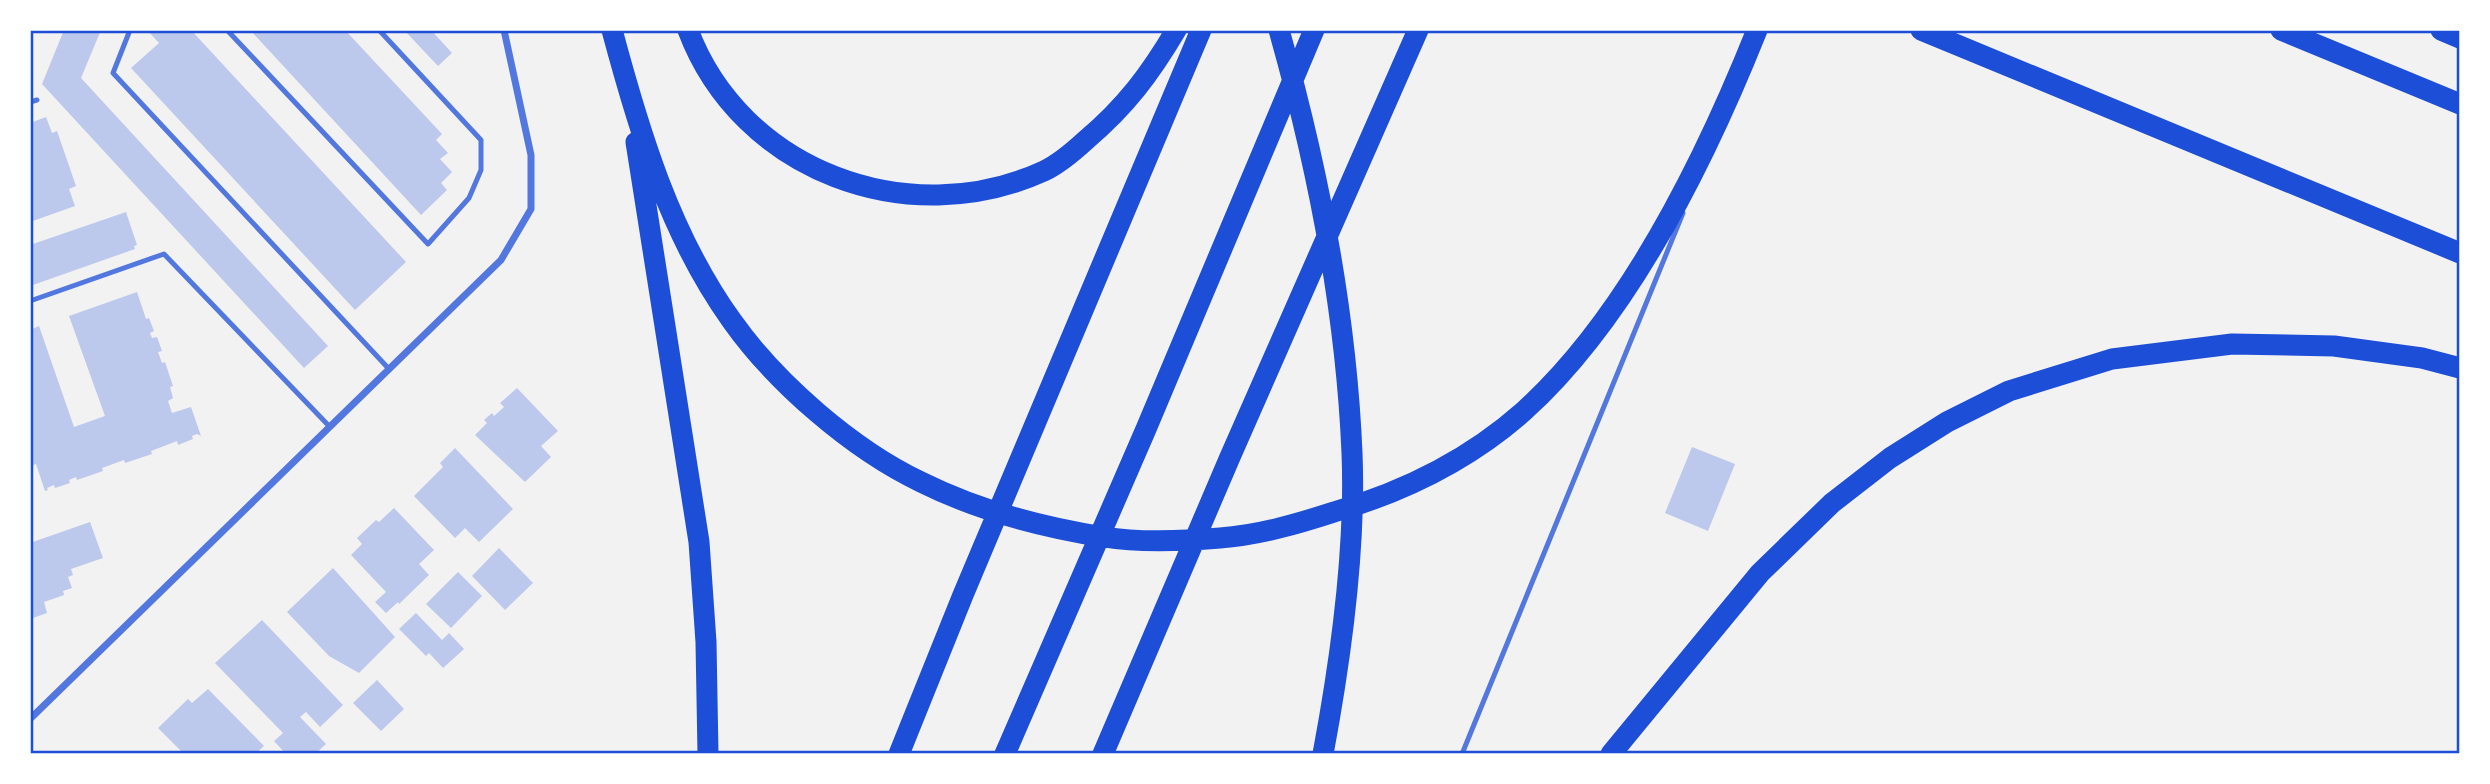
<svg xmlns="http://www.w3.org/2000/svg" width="2490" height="784" font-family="'Asap Condensed',sans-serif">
<rect width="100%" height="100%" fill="#f2f2f2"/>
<path fill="#bdc9ec" d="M64,30H101L81,78L328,346L304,368L42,84Z
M147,30H191L406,262L355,310L131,68L159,43Z
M250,30H345L442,134L436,140L448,153L440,159L452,172L441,183L447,190L421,215Z
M404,30H431L452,53L438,66Z
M46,117L52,133L57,131L76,186L69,189L75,206L30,222V123Z
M126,212L137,245L134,246L135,249L30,286V245Z
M137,292L146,319L149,318L154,331L150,333L152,338L157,337L162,351L158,352L162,363L165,362L173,386L170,387L173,398L168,401L172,413L191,407L201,436L197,434L192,436L193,439L178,445L177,441L151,451L152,454L125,463L124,460L102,468L103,471L77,480L76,477L69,480L70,483L55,488L54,485L47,488L48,490L45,491L36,464L33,465L30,456V330L39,326L74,427L105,416L69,316Z
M517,388L558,431L541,446L551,457L525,482L475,435L487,423L484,420L492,413L494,416L504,407L500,403Z
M1692,447L1735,464L1708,531L1665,513Z
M455,448L513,509L479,542L465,528L455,538L414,496L443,467L440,463Z
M394,508L434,550L419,564L429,575L399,604L398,602L386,613L375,602L386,592L351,555L362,544L357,538L376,520L379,522Z
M90,522L103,558L71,569L73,575L68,577L72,588L63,591L64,595L44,602L47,613L30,619V543Z
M499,548L533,583L505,610L472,576Z
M333,568L395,637L359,673L329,656L287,612Z
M458,572L482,596L451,628L426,604Z
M416,613L442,640L449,633L464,649L443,668L429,653L426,656L399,629Z
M262,620L343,705L320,727L306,712L300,717L326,744L315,754H286L274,741L283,733L215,663Z
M377,680L404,709L381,731L353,703Z
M208,689L264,746L255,754H184L158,728L188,699L192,703Z"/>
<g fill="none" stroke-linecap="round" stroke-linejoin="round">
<path stroke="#5277de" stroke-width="5" d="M130,30L113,73L389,369
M227,30L428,244L469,198L481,170V140L379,30
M30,102L37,100
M30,301L164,254L330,427
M1462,754L1683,213"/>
<path stroke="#5277de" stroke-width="7" d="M30,719L501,260L531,209V155L504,30"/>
<path stroke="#1d4ed8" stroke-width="21" d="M612,30C639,131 670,235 732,321C776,383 852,449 921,482C977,510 1041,527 1104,537C1141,543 1183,541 1220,538C1259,535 1297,524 1334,512C1403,492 1470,459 1524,411C1629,316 1705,160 1757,30
M688,30C741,171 908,233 1044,171C1059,164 1074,151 1086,140C1126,106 1150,74 1176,30
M1279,30C1318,168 1346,310 1352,453C1356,551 1341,658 1323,754
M1921,30L2460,253
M2281,30L2460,104
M2441,30L2460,38
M636,142L699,542L706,642L708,754
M899,754L963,595L1201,30
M1005,754L1146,429L1314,30
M1103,754L1230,457L1418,30
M1611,754L1760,573L1832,503L1890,458L1947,422L2009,391L2112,359L2232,344L2334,346L2422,358L2460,368"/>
</g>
<rect width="2490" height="784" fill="none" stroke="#ffffff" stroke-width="63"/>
<rect x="32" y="32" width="2426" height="720" fill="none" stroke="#1d4ed8" stroke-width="2.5"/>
</svg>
